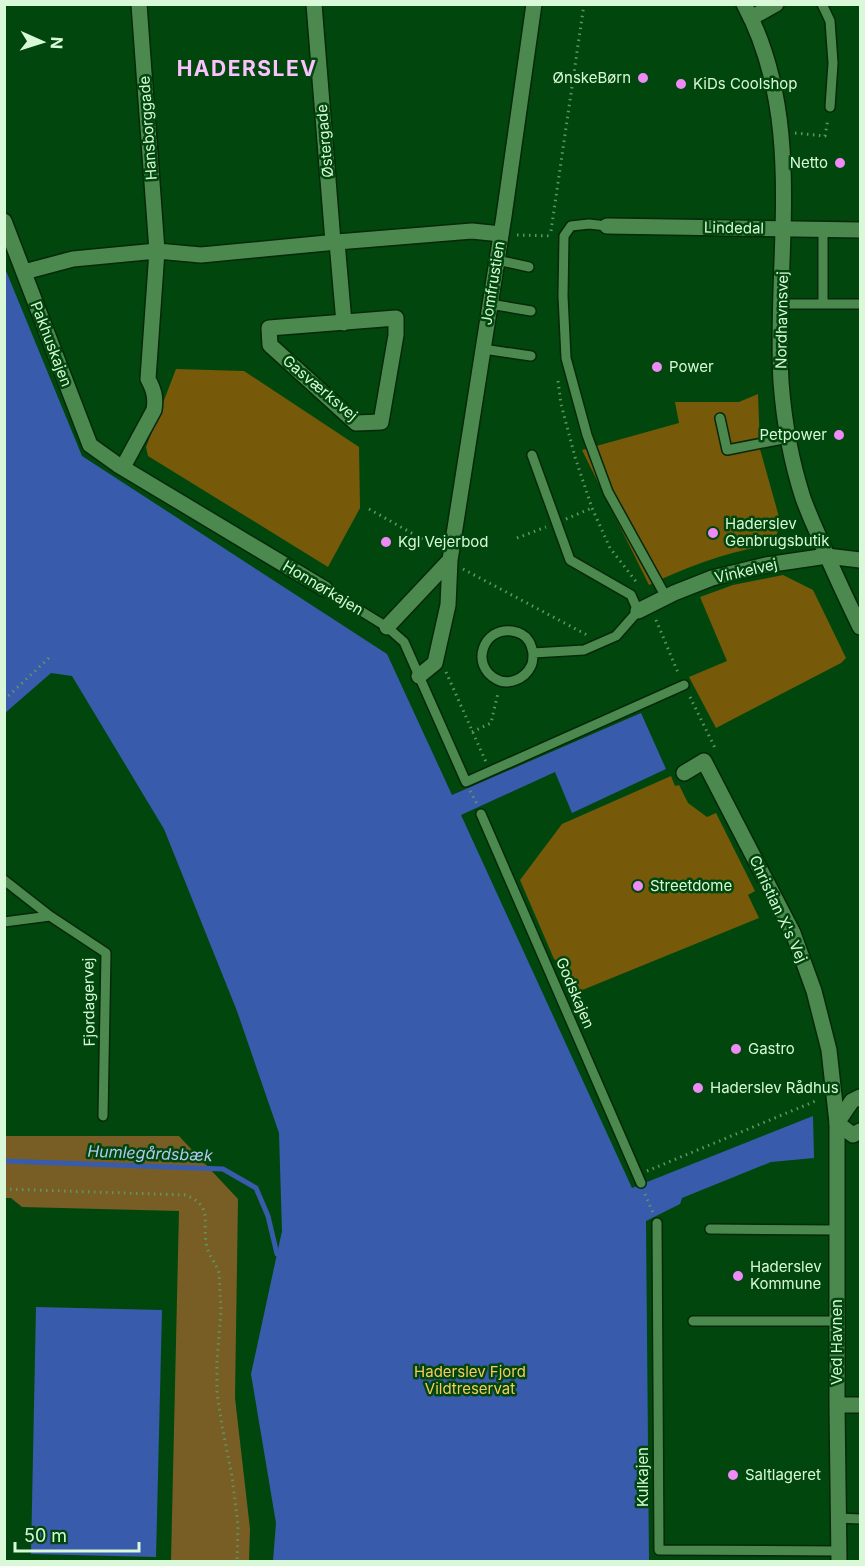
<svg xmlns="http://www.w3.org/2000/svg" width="865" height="1566" font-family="Inter,sans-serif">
<rect width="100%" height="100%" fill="#01470d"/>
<path fill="#77590a" d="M176,369L244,371L359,447L360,508L328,567L148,456L146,447Z
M758,394L760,449L781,524L772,545C729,551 688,566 649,585L582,450L679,423L675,402H739Z
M783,575L813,590L846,658L841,663L716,728L689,677L727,661L700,597L733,585Z
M671,776L675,786L679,785L688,803L707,817L716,813L755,891L748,895L759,918L575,993L563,965L554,959L520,880L562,824Z"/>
<path fill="#785e25" d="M5,1136H179L238,1199L235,1398L250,1529L249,1561H171L179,1211L22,1207L11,1198H5Z"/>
<path fill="#395bac" d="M4,266L82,456L387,654L452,795L641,713L666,769L572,813L555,772L461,815L632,1188L813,1116L814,1158L771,1162L682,1198L680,1204L646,1221L649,1561H273L276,1523L251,1374L282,1231L279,1133L237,1011L164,829L72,676L51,673L5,713Z
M36,1307L162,1310L156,1557L31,1554Z"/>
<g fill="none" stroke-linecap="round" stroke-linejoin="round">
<path stroke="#395bac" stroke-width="5" d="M4,1161L223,1169L256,1188L268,1216L277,1254"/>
<g stroke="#07280a" stroke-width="12">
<path id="lane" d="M822,4L830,21L833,63L830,107
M607,226L589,224L571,226L564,236L563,296L566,358L587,435L608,492L666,597
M497,260L529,267
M490,304L531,311
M782,304H860
M823,304V229
M483,349L531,356
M720,418L727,450L788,438
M532,455L570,560L631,595L638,611L616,636L584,650L533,653C533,657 533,663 531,666C525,679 508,686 496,679C470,665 483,627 512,631C518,632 525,635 528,640C531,643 532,649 533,653
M325,589L387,627L404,642L466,782L684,685
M481,814L641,1183
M4,880L50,916
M4,922L50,916L106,953L103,1116
M657,1223L659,1550L839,1551
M710,1229L837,1230
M693,1321H837
M838,1518L860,1519"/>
</g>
<g stroke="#07280a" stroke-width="18">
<path id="street" d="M314,4L333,242
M751,18L776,4
M4,221L90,445L118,465L325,589
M607,226L860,230
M337,242L344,323
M24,272L73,259L157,251L201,255L337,242L472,231L501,234
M396,318V335L381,422L356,423L270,345L269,328Z
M123,467L154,410C156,398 154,390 148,379L157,251L139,4
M638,611L674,593L712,578L766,565L827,556L860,560
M387,627L450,560
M419,676L435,663L448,605L450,560L504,216L534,4
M684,773L704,761L793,933L814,991L829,1050L837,1123V1405L839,1562
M837,1405H860"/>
</g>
<g stroke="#07280a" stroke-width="18">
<path id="secondary" d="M744,4C807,122 774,255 781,382C784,421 791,461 803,498C807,509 812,521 817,532C830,564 845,596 860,627
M860,1097L852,1101L837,1123L853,1135L860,1131"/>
</g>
<path stroke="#5f9565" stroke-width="3" stroke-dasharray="1.5 4.5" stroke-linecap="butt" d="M795,133L825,136L828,119
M551,231L584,4
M517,235L553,236
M558,381L561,404L575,457L592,508L610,548L638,584
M369,509L438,548
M566,519L592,508
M517,538L546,527
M463,569L587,635
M656,620L679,675
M446,672L486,762
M690,697L716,750
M4,700L50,657
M472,732L491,723L498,693
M470,791L477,804
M647,1171L818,1100
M4,1189L185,1195C215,1206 201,1223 207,1247C209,1256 216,1263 219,1273L221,1312L217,1360V1393L222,1426L232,1476L238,1526L237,1562
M645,1194L653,1213"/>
<use href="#lane" stroke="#4c894e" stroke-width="9"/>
<use href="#street" stroke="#4c894e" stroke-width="15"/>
<use href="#secondary" stroke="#4c894e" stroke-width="15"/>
</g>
<g fill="#ef8bf6" stroke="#01470d" stroke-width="2">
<circle cx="643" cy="78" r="6"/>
<circle cx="681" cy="84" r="6"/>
<circle cx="840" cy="163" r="6"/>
<circle cx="657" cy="367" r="6"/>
<circle cx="839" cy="435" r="6"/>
<circle cx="713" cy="533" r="6"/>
<circle cx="386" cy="542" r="6"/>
<circle cx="638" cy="886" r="6"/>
<circle cx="736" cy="1049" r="6"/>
<circle cx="698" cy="1088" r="6"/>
<circle cx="738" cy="1276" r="6"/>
<circle cx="733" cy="1475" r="6"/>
</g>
<g text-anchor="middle" stroke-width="5" stroke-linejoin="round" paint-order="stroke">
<g font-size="15" fill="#d8f8d7" stroke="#01470d" text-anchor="start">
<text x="631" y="83" text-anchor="end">ØnskeBørn</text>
<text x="693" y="89">KiDs Coolshop</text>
<text x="828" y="168" text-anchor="end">Netto</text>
<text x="669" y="372">Power</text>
<text x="827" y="440" text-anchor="end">Petpower</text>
<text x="725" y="529">Haderslev<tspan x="725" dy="17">Genbrugsbutik</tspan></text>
<text x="398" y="547">Kgl Vejerbod</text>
<text x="650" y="891">Streetdome</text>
<text x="748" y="1054">Gastro</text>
<text x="710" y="1093">Haderslev Rådhus</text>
<text x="750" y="1272">Haderslev<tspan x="750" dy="17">Kommune</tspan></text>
<text x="745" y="1480">Saltlageret</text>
</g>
<g font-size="15" fill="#d8f8d7" stroke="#01470d">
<text transform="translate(148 128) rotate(-94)" y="5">Hansborggade</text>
<text transform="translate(325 141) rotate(-95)" y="5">Østergade</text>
<text transform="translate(734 228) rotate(1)" y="5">Lindedal</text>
<text transform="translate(493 283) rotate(-81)" y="5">Jomfrustien</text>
<text transform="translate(782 320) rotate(-89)" y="5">Nordhavnsvej</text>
<text transform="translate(51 344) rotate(69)" y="5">Pakhuskajen</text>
<text transform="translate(320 388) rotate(40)" y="5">Gasværksvej</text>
<text transform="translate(746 571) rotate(-13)" y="5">Vinkelvej</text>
<text transform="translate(323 588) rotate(31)" y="5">Honnørkajen</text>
<text transform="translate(778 909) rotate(65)" y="5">Christian X's Vej</text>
<text transform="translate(575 993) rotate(67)" y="5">Godskajen</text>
<text transform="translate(89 1002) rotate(-91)" y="5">Fjordagervej</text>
<text transform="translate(837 1342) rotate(-90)" y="5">Ved Havnen</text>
<text transform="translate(643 1477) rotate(-90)" y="5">Kulkajen</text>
</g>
<g font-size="15" fill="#f8c961" stroke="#01470d">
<text x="470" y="1377">Haderslev Fjord<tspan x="470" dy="17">Vildtreservat</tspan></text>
</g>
<g font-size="16" font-style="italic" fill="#b2c8f4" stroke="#01470d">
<text transform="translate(150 1153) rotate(2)" y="6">Humlegårdsbæk</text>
</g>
<g font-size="21" font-weight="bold" letter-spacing="1.5" fill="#fbc3fe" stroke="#01470d">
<text x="247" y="76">HADERSLEV</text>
</g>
</g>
<rect width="865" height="1566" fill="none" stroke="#d8f8d7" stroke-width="12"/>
<g transform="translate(42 42) rotate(93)" stroke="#01470d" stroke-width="4.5" paint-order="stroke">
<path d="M0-4.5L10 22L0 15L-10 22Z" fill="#d8f8d7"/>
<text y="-9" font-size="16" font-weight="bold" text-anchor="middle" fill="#d8f8d7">N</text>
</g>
<path d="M15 1542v9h124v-9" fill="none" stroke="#d8f8d7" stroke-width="3"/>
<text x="24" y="1542" font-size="18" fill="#d8f8d7" stroke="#01470d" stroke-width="4.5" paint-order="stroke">50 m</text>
</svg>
